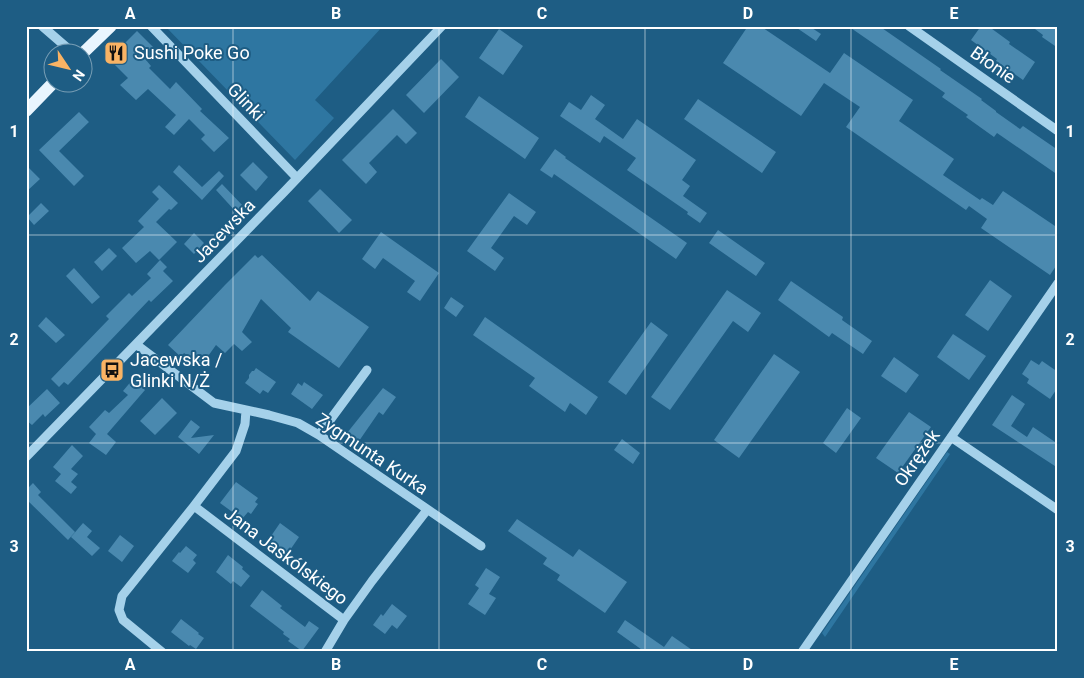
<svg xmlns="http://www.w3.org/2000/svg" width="1084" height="678" font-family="Roboto,sans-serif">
<rect width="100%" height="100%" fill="#1e5d84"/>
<path fill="#2e76a1" d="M165,26H383L315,100L334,118L295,160Z
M947,452L950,454L825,637L822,633Z"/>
<path fill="#4a89af" d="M748,26H760L830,73L844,53L913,100L899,121L954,159L943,175L980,200L982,198L993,205L1003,191L1058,228V263L1050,275L981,228L987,219L969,206L966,210L846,127L860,107L824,83L801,116L723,63Z
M794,26H809L821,34L816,41Z
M848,26H879L941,69L940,70L982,99L981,100L996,111V112L1020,129L1023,126L1058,150V175L997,133L994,137L966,117L968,115L942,97L945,93Z
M981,26H988L1010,42L1009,44L1035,62L1023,80L996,61L997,59L971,40Z
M1031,26H1058V48L1042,37L1043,35Z
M499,29L523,46L503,75L479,58Z
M137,31L156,50L146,60L151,66L149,68L170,89L176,82L202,109L200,111L229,138L214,152L201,139L205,135L189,119L174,135L165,127L176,115L148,89L136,100L120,85L128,78L109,59Z
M441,59L459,77L424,113L406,95Z
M591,95L605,105L595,119L623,139L637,119L696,160L682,180L690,186L683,196L707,213L700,223L687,214L688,212L627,170L636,158L604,136L600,143L560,116L569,102L581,110Z
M479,96L539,138L525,159L465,117Z
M698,99L776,152L762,173L684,119Z
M393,109L417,133L406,144L397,135L369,163L377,172L366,184L342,160Z
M79,112L89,122L59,151L84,176L74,186L39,150Z
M555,149L566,157L565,158L687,243L676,259L554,174L552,178L540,170Z
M253,162L268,177L256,191L240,175Z
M26,165L40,179L26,192Z
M179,165L202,187L219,171L224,176L202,200L173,172Z
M222,184L244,207L237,213L216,190Z
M159,185L178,203L171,210L169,209L156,222L177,242L159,260L150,251L136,263L122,248L144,227L138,221L159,199L152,192Z
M320,189L352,220L339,233L308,201Z
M509,193L536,212L527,225L514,216L491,248L504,258L495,271L467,251Z
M41,203L49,211L34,225L27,217Z
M718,230L765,263L756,276L709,243Z
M381,232L439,273L420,301L407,292L415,281L383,258L375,269L362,259Z
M194,233L204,243L194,254L184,244Z
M109,248L117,256L102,271L94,262Z
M255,255L258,258L262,255L310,301L318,291L369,327L339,368L288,332L291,328L261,299L242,332L252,342L242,351L234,344L225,353L216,345L201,366L184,353L181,357L168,345L225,285Z
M160,260L167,267L163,271L173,281L151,302L149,300L68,385L64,382L59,387L51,379L109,319L106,316L129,293L132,296L151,278L147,274Z
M74,268L100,297L92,304L66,276Z
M990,280L1012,296L988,331L965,315Z
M791,281L843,317L842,320L872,341L863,354L832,333L829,337L778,300Z
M727,290L761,313L748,332L733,321L670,410L651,397Z
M451,297L464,306L456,317L444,308Z
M46,317L65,335L56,343L38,326Z
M485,317L598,397L586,415L570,403L565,412L529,386L535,378L473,335Z
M651,322L668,335L626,395L608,382Z
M953,334L986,356L969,380L937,357Z
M774,354L800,372L739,458L714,440Z
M894,357L919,375L906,393L881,376Z
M1031,360L1039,365L1042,361L1058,372V387L1050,399L1027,383L1029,379L1022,374Z
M256,368L276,382L268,393L263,390L260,394L245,383L249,378V375L252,371H254Z
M133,379L145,390L107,434L116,442L106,455L89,443L96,434L89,427L105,410L109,413L128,395L123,391Z
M304,382L323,395L312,409L291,394L298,383L302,386Z
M383,388L396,397L383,415L379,412L359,441L347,433Z
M47,389L60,403L45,417L43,414L32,425L26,420V409Z
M1012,395L1025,404L1011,426L1027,437L1033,427L1058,444V468L992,425Z
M162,398L177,413L155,435L140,421Z
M847,408L861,418L836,453L823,443Z
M909,412L931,427L898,473L876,458Z
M191,420L200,427L191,438L214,435L199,454L178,437Z
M622,439L640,453L633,464L614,450Z
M72,445L83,456L71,469L78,474L71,482L77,487L71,494L55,481L61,474L53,467Z
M236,482L258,498L255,502L258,504L251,514L248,512L242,519L220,503Z
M33,483L41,492L38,495L75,532L68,540L26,499V490Z
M517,519L573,557L579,549L627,582L605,613L557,580L560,575L543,564L547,558L508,531Z
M83,523L92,531L87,537L100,548L92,556L71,537Z
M280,523L299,537L288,553L269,539Z
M120,535L134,546L122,562L108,551Z
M186,546L197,555L193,560L196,563L188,573L172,561L179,552L180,553Z
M228,555L243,567L242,569L250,576L241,587L233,581L231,584L216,572Z
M486,568L500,577L489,594L496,598L485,615L468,604L479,588L475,585Z
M262,590L282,606L280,608L305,627L309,621L319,628L302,651L288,641L290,639L283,634L284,632L250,606Z
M392,604L407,616L397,629L392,625L385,634L373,625L381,614L383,616Z
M181,619L199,633L198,634L204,638L196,649L190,645L189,646L171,632Z
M625,620L664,647L672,636L695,652H645L617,632Z"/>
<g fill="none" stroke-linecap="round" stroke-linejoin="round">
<path stroke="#a5d1ea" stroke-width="9" d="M42,26L72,52
M151,26L297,178
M909,26L1058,131
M137,345L214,403L269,415L298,423L319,435L481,546
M319,435L367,370
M951,437L1058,510
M26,457L284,192L442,26
M194,506L344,620L372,581L427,510
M162,652L123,620L119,610L122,596L194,506L236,451L245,424L246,410
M325,652L344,620
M802,652L1058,283"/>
<path stroke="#e9f5fe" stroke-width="12" d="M82,54L111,26
M26,111L54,82"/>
</g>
<path fill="none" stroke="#fff" stroke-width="1" stroke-opacity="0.55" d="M233,26V652M439,26V652M645,26V652M851,26V652M26,235H1058M26,443H1058"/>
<defs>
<g id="restaurant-square" transform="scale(1.25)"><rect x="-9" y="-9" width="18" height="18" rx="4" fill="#f9b364" stroke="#1e5d84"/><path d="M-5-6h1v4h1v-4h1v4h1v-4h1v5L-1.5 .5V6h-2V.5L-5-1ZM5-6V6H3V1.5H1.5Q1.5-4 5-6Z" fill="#111"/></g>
<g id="bus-square" transform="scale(1.25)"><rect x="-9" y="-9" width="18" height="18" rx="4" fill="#f9b364" stroke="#1e5d84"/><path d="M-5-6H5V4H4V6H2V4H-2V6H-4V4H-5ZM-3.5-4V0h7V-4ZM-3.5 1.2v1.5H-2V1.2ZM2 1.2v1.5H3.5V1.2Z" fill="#111"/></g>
</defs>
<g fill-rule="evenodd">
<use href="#restaurant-square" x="116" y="53"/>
<use href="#bus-square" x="112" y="370"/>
</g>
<g text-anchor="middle" stroke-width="4" stroke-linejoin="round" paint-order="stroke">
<g font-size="18" fill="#fff" stroke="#1e5d84" text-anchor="start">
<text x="134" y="59">Sushi Poke Go</text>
<text x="130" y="366">Jacewska /<tspan x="130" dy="21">Glinki N/Ż</tspan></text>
</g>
<g font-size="18" fill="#fff" stroke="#1e5d84">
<text transform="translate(993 65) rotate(35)" y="6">Błonie</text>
<text transform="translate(246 102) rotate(46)" y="6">Glinki</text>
<text transform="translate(224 231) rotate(-46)" y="6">Jacewska</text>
<text transform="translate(372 454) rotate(34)" y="6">Zygmunta Kurka</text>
<text transform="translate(917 458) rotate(-55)" y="6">Okrężek</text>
<text transform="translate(286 556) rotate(37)" y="6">Jana Jaskólskiego</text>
</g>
</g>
<rect width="1084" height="678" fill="none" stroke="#1e5d84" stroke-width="55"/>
<g transform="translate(68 68) rotate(125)"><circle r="24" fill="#1e5d84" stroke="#789eb5"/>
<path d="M0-4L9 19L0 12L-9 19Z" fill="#f9b364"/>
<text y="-8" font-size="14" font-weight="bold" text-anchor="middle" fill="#ffffff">N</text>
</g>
<rect x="28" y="28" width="1028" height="622" fill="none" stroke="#fff" stroke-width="2"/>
<g font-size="16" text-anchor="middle" font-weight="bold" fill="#fff">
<text x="130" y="19">A</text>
<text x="336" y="19">B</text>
<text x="542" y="19">C</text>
<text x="748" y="19">D</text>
<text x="954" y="19">E</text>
<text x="14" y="137">1</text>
<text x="1070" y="137">1</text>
<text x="14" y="345">2</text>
<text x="1070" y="345">2</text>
<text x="14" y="552">3</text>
<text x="1070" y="552">3</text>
<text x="130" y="670">A</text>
<text x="336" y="670">B</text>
<text x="542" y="670">C</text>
<text x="748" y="670">D</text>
<text x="954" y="670">E</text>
</g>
</svg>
